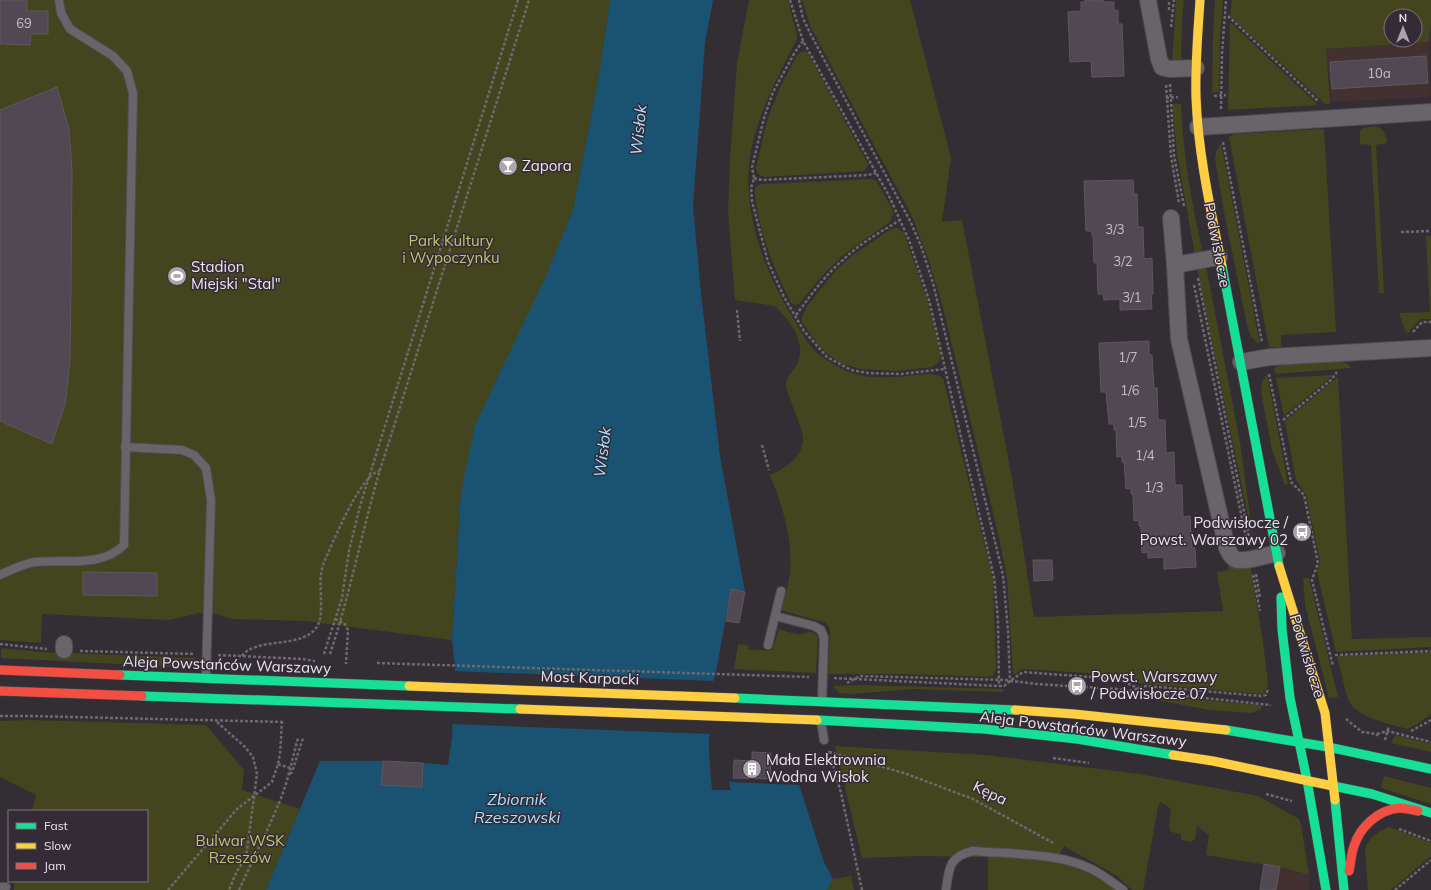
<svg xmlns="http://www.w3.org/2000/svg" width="1431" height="890" font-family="Mulish,sans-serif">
<rect width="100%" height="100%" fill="#332e34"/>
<path fill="#433131" d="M1429,42L1431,97L1331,102L1326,49Z
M1264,864L1309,875L1310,890H1260Z"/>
<path fill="#43451f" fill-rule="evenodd" d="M0,0H610L599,75L573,210L461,492L452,640L305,621L232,619L217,614L199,613L169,620L42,614L41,643L0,640Z
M749,0H788L797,36L796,41C779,75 760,109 752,146C739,206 763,268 793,318C799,328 805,340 813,349C823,359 836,366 849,372C862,377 879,378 893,377C906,377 934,370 943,378L993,579L996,669L993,676L989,677L898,674H828L830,630L826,623L780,610C783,600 787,590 789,580C795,545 783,507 770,475C785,469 803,457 803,439C803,430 795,413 792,404C790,398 786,390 786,384C787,375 797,368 799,359C805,339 788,319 775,306L735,300L728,211L730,159L737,63Z
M802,0H910L951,158L942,222L962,220L1012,478L1034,617L1223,611L1217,572L1227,571L1229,566L1250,564L1263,642L1268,683C1267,688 1266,691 1262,694L1135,683L1119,675L1022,669L1014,675L1013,673L1007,578L998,533L942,304L929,261L911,214L811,28Z
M1176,0H1184L1182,20L1181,59L1179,62L1172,65Z
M1215,0H1223L1220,38L1219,92H1212L1213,37Z
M1232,0H1431V22L1429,42L1326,49L1330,102V104H1325L1230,16ZM1391,16H1415V40H1391Z
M1230,22L1318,105L1228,110Z
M805,51L808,53L868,164L867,167L864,171L765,177C760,176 757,174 756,168L767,120L781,85L797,55L801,52Z
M1172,104H1181C1183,153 1191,201 1202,249L1200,253L1195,255L1177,153Z
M1374,126C1384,128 1386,134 1387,143L1376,145L1384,293H1379L1371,145L1360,144V131L1363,128Z
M1324,129L1336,332L1281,335V347H1269L1229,137L1234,134Z
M1221,143L1260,345L1251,336L1248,330L1224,212L1215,159L1216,152Z
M871,179L876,181L879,185L894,213L889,223L865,239L841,257L821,277L799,304L795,305L791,303C776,273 762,241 757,207C756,201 754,195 755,188L760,184H763Z
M897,228L900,230L904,233L927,299L941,356L939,362L932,367L897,371L861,369L842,364L826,353L816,342L802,322V317L807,306L837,269L854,254L891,229Z
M1426,236H1431V319H1420L1408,333L1405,331L1399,313L1430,312Z
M1202,266L1205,268L1207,271L1240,442L1254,546L1197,268Z
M1338,360C1343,362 1349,363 1351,368L1275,374L1274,368L1283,364Z
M1267,374L1288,484L1285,485L1272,450L1261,392L1262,382Z
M1332,375L1329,379L1284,416L1276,378Z
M1338,377L1352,639L1431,637V647L1336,652L1317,572L1320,561L1306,495L1296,480L1285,421Z
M1303,578H1309L1338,697L1329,698L1305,605Z
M779,629C788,632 800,637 809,632C814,632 816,633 818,638L816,673L734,669L738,644L748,645L749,650H772Z
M1,648L40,652L196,658C192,664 184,665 177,667L1,658Z
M1431,652V714L1419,723L1407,729C1391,724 1357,718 1349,701C1344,688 1341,670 1337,656Z
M858,685L1004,689L1003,692L913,689L849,694L839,693L833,686Z
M1143,695L1260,705L1262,709L1252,713L1209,710L1142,697Z
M29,720L206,725L244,770L242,790L300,809L266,890H14V881H147V811H32L36,795L0,777V721Z
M1395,735L1431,744V752L1391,743Z
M835,746L985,755L1140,774L1258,796L1299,819L1301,824L1309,875L1280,867L1206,855L1209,835L1197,826L1195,839L1191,842L1181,840V834L1171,832L1169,827L1171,809L1161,802L1158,807L1143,890H1132L1117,876L1064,846L1058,857L1087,870L1116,890H988V857L917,856L862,858Z
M1384,776L1431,788V804L1381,788Z
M1389,827L1431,843V856L1391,890H1368L1365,849C1369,837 1378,832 1389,827Z
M851,876L854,890H827L833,879Z"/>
<path fill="#1a5372" d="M610,0H713L705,43L693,206L701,294L720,456L745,592L731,589L716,672C712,685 711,696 710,709C708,737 709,762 712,790H731L729,782L799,785L824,862L833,879L827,890H266L320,761H383L381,785L421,787L423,763L448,765L452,737L455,667L452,640L461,492L475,425L545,278L573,210L599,75Z"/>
<path fill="#332e34" d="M453,671L715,681L710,734L452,724Z"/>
<path fill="#514853" stroke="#5c585d" d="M0,0H27V11H48V34H31L30,45L0,44Z
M1085,0H1103V2H1114V11L1118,10V24H1122L1124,76L1092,77L1091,61L1070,62L1068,12L1081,11V2H1085Z
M1426,56L1428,83L1332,89L1330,62Z
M57,87L69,129L72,170L71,286L70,362L65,404L52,444L0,421V110Z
M1133,180L1134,194H1137L1138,227H1143L1144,259L1152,258L1153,294L1151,295L1152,309L1120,310V299L1104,300L1103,294H1098L1097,263H1094L1093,236H1092V231H1086L1084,181Z
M1149,341V355H1152L1154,388H1157L1158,420H1165L1166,453L1174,452L1175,485H1182L1183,517L1190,516L1192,548H1195L1196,567L1164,569V557L1148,558V552L1142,553L1141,526H1139V520L1134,521L1133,494H1131V488L1126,489L1124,462H1122V456L1117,457L1116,430H1114V424H1109L1106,392H1101L1099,343Z
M1033,560H1052L1053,580L1034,581Z
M83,572L157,573V596L83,595Z
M731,589L745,592L739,623L726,621Z
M752,752L771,753L770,779L733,778L734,760L752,761Z
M383,761L423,763L422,787L381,785Z
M1264,864L1280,867L1276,890H1260Z"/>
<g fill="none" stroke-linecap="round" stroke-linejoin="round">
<g stroke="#504c52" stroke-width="10">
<path id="lane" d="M125,447L182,450L194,455L206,468L211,500L206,678
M0,575C11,570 22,564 35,562C65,559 101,568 124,545L133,93L127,71L113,56L70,29L61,13L59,0
M775,616L814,626L821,630L824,638L822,701
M768,645L781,591
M821,721L824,740
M0,887H6
M946,890C949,868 949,856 973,851C1008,854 1058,853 1089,868C1101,873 1112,882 1123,890"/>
</g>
<g stroke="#504c52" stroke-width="18">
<path id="street" d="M1148,0L1159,59L1162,67L1170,69L1196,68
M1198,127L1431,112
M1171,218L1175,265L1179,339L1227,548C1229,552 1231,557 1235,559C1243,563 1268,555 1277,553
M1175,265L1219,257
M1241,362L1270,357L1431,348
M64,644V650"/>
</g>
<g stroke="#504c52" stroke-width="10">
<path id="fast" d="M1222,266L1279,566
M1281,597L1282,629L1290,698L1307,780L1326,890
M120,675L409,686
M142,696L520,709
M735,698L1015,710
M817,720L984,729L1077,739L1173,755
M1226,730L1328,747L1431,769
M1333,786L1372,794L1431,813
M1335,800L1344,890"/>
</g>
<g stroke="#504c52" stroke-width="10">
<path id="slow" d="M1200,0C1198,32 1195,65 1196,97C1198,154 1211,211 1222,266
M1279,566L1325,713L1335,800
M409,686L735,698
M520,709L817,720
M1015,710L1074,714L1226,730
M1173,755L1213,761L1333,786"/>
</g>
<g stroke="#504c52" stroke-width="10">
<path id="jam" d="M0,670L120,675
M0,691L142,696
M1349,871C1351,863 1351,854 1354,846C1360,827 1378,810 1399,808C1405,808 1412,810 1418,811"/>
</g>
<path stroke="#6d696e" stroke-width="2.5" stroke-dasharray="3 2" stroke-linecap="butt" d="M790,0L803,41L889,196L909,240L929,300L994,577L998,620L999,686
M799,0L803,18L810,33L911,223L921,246L933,283L1003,575L1008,631L1010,681
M1169,10V0
M1228,16L1319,102
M1171,27L1174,0
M803,41L795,52L773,92L764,118L752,167L754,178L751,188L752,201L768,262L784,297L804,331L827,357L851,370L868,373L901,374L945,369
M1170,84L1174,155L1184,206
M1166,85L1171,156L1179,203
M1214,96L1226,95
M1166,98L1178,97
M1221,109L1222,53L1226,0
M1223,142L1262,342
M754,178L762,180L868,175L876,173
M1401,232L1431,231
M1198,278L1250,542
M1194,285L1247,543
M737,310L740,341
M796,315C811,295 825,275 844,259C860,243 881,232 900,220
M1413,332L1422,322H1431
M1269,374L1291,482L1304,495L1318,563L1312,580L1333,666
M1283,420L1331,380L1337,372
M762,445L769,470
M1256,574L1260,597
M1253,575L1260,611
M335,619L344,623L348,630L346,664
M0,644L47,649
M80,651L195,654
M324,654L342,598L349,551L360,506L518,0
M330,654C350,594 362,531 380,470L529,0
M218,655L302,659L315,661
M1335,655L1431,651
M242,656C256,636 305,650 318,625C324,614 319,587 321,574C322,565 326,558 329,551C338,530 353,496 368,479C371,475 376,472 380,470
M377,663L809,677
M834,678L999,686H1004L1010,681L1023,672L1118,679L1146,692L1271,705
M847,683L860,676L1005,680L1036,684L1117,689L1130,691L1146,686L1261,696L1266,695L1268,689
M0,716H30L285,722
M1346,719L1362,732L1377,734V737
M217,722L244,746L253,757L257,774L246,857L236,873L229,890
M1411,731L1431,720
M1377,734L1387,731L1431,742
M1385,740L1389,726
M829,751L841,793L862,890
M829,752L904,773L973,799L1055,844
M1053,758L1089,763
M278,764L290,768
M290,774L292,772L303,738
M1266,794L1292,801
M1399,829L1431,841
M168,890L237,809L272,782L278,764L280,754L282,722
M239,890C252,861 267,832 279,803C288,782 292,760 298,738
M1395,890L1431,860"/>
<use href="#lane" stroke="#686469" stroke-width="8"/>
<use href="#street" stroke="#686469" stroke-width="16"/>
<use href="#fast" stroke="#16e098" stroke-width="9"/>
<use href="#slow" stroke="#ffcf43" stroke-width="9"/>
<use href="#jam" stroke="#f24e42" stroke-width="9"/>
</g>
<defs>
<g id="bar-disc" transform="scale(1)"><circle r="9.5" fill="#aaa4ac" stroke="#342b37"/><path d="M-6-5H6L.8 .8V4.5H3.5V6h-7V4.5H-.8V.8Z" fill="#fff"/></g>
<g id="stadium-disc" transform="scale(1)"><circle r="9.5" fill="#aaa4ac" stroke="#342b37"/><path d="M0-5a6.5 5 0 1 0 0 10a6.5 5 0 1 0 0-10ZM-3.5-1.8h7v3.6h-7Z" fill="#fff"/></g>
<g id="bus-disc" transform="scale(1)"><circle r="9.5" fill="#aaa4ac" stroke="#342b37"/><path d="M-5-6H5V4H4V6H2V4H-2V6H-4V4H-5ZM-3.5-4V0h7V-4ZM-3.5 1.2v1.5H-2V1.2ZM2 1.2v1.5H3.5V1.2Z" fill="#fff"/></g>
<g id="building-disc" transform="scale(1)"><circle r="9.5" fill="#aaa4ac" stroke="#342b37"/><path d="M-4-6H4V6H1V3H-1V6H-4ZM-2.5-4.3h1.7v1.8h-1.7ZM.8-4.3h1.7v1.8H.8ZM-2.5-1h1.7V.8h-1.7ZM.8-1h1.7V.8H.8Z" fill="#fff"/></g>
</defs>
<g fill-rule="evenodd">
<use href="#bar-disc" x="508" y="166"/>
<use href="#stadium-disc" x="177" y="276"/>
<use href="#bus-disc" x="1302" y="532"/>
<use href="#bus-disc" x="1077" y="686"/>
<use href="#building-disc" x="752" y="769"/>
</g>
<g text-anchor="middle" stroke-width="3" stroke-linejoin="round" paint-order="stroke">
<g font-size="13" fill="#c4bdc6">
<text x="24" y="28">69</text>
<text x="1379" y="78">10a</text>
<text x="1115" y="234">3/3</text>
<text x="1123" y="266">3/2</text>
<text x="1132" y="302">3/1</text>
<text x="1128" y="362">1/7</text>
<text x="1130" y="395">1/6</text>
<text x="1137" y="427">1/5</text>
<text x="1145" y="460">1/4</text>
<text x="1154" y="492">1/3</text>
</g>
<g font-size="15" fill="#eae4ec" stroke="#342b37" text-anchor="start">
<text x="522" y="171">Zapora</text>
<text x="191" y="272">Stadion<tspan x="191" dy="17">Miejski "Stal"</tspan></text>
<text x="1288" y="528" text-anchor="end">Podwisłocze /<tspan x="1288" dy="17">Powst. Warszawy 02</tspan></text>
<text x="1091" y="682">Powst. Warszawy<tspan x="1091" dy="17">/ Podwisłocze 07</tspan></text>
<text x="766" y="765">Mała Elektrownia<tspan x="766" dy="17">Wodna Wisłok</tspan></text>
</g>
<g font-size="15" fill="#c1c66e" stroke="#342b37">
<text x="451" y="246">Park Kultury<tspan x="451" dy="17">i Wypoczynku</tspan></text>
<text x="240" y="846">Bulwar WSK<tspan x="240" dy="17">Rzeszów</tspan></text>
</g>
<g font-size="15" fill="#eae4ec" stroke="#342b37">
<text transform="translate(1217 245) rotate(79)" y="5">Podwisłocze</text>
<text transform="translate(1307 656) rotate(73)" y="5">Podwisłocze</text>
<text transform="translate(227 665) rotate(2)" y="5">Aleja Powstańców Warszawy</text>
<text transform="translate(590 678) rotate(2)" y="5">Most Karpacki</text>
<text transform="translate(1083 729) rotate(7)" y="5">Aleja Powstańców Warszawy</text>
<text transform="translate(990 793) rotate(26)" y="5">Kępa</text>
</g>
<g font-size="16" font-style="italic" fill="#addffe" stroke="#342b37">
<text transform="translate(638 130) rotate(-84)" y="6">Wisłok</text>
<text transform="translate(602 452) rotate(-83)" y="6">Wisłok</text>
<text x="517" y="805">Zbiornik<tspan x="517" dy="18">Rzeszowski</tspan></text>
</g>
</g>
<rect x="8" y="810" width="140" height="72" fill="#342b37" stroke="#7d757f"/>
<rect x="16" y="823" width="20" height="6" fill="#16e098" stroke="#7d757f"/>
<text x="44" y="830" font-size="12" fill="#eae4ec">Fast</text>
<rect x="16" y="843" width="20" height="6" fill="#ffcf43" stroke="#7d757f"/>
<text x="44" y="850" font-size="12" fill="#eae4ec">Slow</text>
<rect x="16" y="863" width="20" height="6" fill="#f24e42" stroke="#7d757f"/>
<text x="44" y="870" font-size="12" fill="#eae4ec">Jam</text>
<g transform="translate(1403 28)"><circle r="19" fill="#342b37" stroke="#7d757f"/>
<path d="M0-3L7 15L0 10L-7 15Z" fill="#aaa4ac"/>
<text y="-6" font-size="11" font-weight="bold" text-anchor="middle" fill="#eae4ec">N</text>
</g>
</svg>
